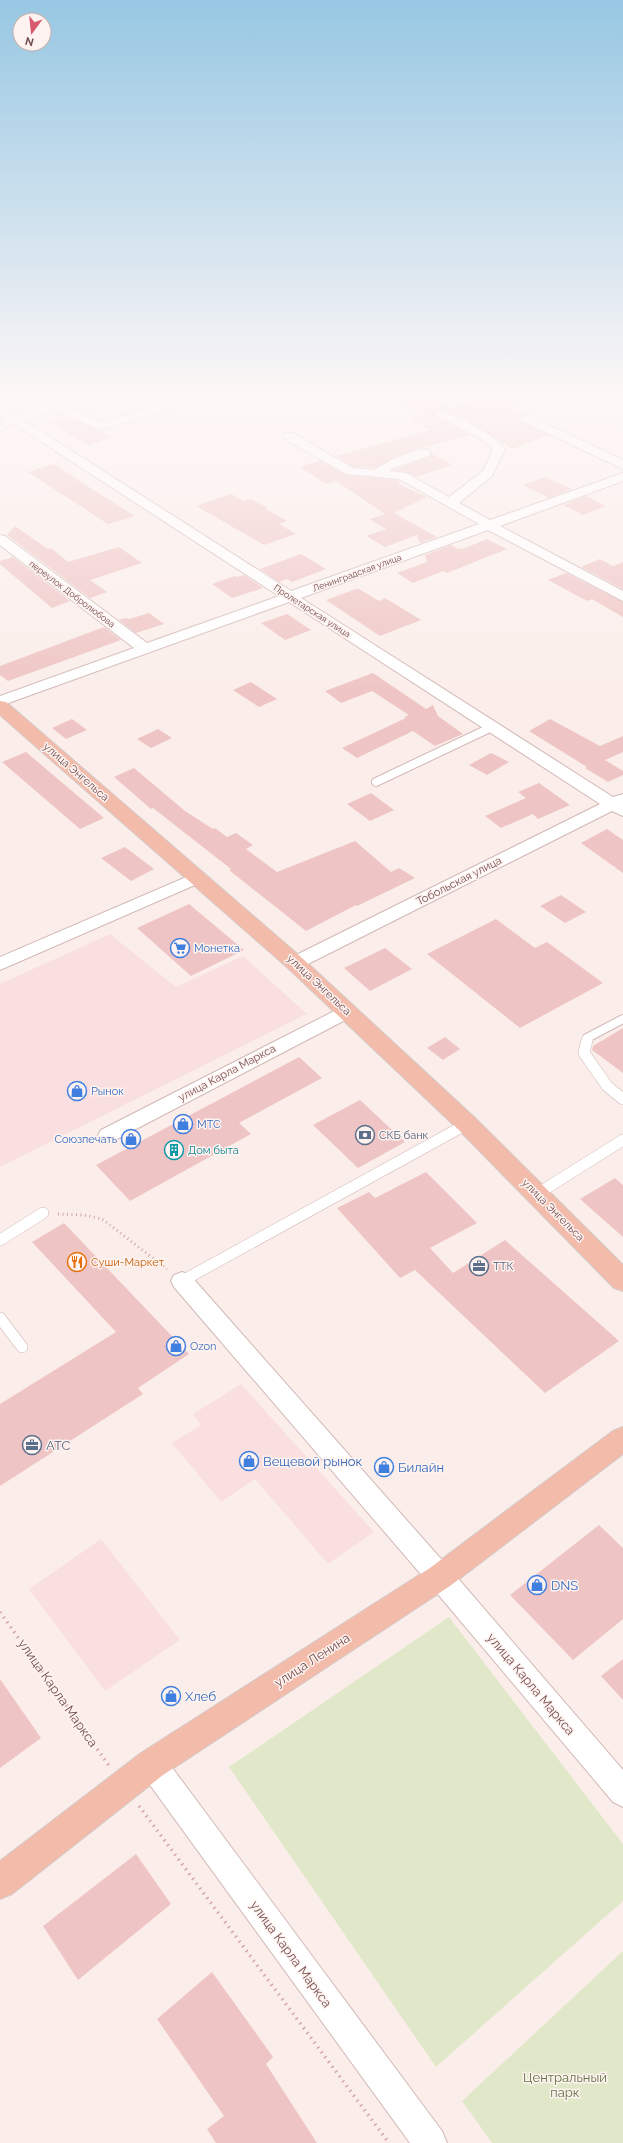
<svg xmlns="http://www.w3.org/2000/svg" width="623" height="2143" viewBox="0 0 623 2143" font-family="Raleway,sans-serif">
<style>
.commercial{fill:#fadfe1}
.green{fill:#e1e8c9}
.building{fill:#eec5c4}
.lines{fill:none;stroke-linecap:round;stroke-linejoin:round}
.service-far1-casing{stroke:#d1b8b5;stroke-width:10}
.service-casing{stroke:#d1b8b5;stroke-width:12}
.minor-casing{stroke:#d1b8b5;stroke-width:2}
.primary-casing{stroke:#d5caca;stroke-width:2}
.path-far1{stroke:#d3a7a7;stroke-width:3;stroke-dasharray:1 3.5;stroke-linecap:butt}
.path{stroke:#d3a7a7;stroke-width:3.5;stroke-dasharray:1.5 4.5;stroke-linecap:butt}
.service-far1{stroke:#fff;stroke-width:8}
.service{stroke:#fff;stroke-width:11}
.minor{fill:#fff;fill-rule:evenodd}
.primary{fill:#f3bba9;fill-rule:evenodd}
.labels{text-anchor:middle;dominant-baseline:central;stroke-width:3;stroke-linejoin:round;paint-order:stroke}
.far-street-label{font-size:9px;fill:#744f50;stroke:#fef3f0}
.street-label{font-size:11px;fill:#744f50;stroke:#fef3f0}
.shop-label{font-size:11px;fill:#366cbe;stroke:#fef3f0;text-anchor:start}
.service-label{font-size:11px;fill:#4e5e75;stroke:#fef3f0;text-anchor:start}
.culture-label{font-size:11px;fill:#0d838f;stroke:#fef3f0;text-anchor:start}
.food-label{font-size:11px;fill:#c56008;stroke:#fef3f0;text-anchor:start}
.near-service-label{font-size:13px;fill:#4e5e75;stroke:#fef3f0;text-anchor:start}
.near-shop-label{font-size:13px;fill:#366cbe;stroke:#fef3f0;text-anchor:start}
.near-street-label{font-size:13px;fill:#744f50;stroke:#fef3f0}
.near-park-label{font-size:13px;fill:#637345;stroke:#fef3f0}
</style>
<rect width="100%" height="100%" fill="#fbeeea"/>
<!-- commercial -->
<path class="commercial" d="M110 934 176 987 243 956 307 1014 0 1167V984Z
M241 1384 374 1532 328 1564 255 1479 221 1502 172 1443 201 1425 193 1414Z
M101 1539 180 1640 105 1691 29 1589Z"/>
<!-- green -->
<path class="green" d="M449 1617 623 1844V1901L436 2067 229 1767Z
M623 1951V2143H492L462 2101Z"/>
<!-- building -->
<path class="building" d="M381 394H422L451 408 490 394H539V397L508 408 524 414 518 420 548 435 513 449 463 418 444 411 437 412 434 416 471 435 409 451 375 468 353 467 336 456 431 430 409 419 423 414Z
M68 417 100 431 111 437 88 445 50 423Z
M432 454 452 465 416 477 406 472 393 470 429 457Z
M320 461 346 475 399 480 400 482 397 483 427 497 394 513 437 537 420 543 417 535 385 547 366 536 386 529 369 519 385 514 336 481 326 484 300 467Z
M54 464 95 491 135 516 108 524 28 472Z
M545 477 572 489 549 498 523 485Z
M231 494 244 501 251 499 268 508 266 509 287 521 279 524 296 534 264 545 196 506Z
M586 496 606 506 583 515 563 505Z
M15 526 48 549 51 548 68 562 119 547 142 563 90 580 107 592 90 598 7 535Z
M487 539 507 549 447 573 443 571 413 583 397 573 427 562 425 555 451 545 458 549 465 548Z
M301 554 326 569 292 582 287 579 279 582 260 569Z
M13 557 70 601 52 608 0 564V561Z
M600 559 613 566 623 562V589L581 567Z
M566 573 623 602V617L592 599 587 601 548 580Z
M244 575 263 588 232 598 212 584 235 576 237 577Z
M356 589H359L379 601 385 598 421 620 380 636 326 600Z
M149 613 164 624 136 633 119 620 126 618 129 619Z
M287 614 311 630 285 640 261 623Z
M104 627 121 640 8 681 0 675V666Z
M373 673 426 709 433 705 438 716 463 734 435 746 413 731 357 758 342 748 406 718 404 717 409 715 372 691 341 703 325 691Z
M251 682 277 699 259 707 233 690Z
M72 719 87 730 66 739 52 728Z
M550 719 600 746 623 736V752L605 760 623 771V775L608 782 585 768 587 767 529 731Z
M158 729 172 738 151 748 137 739Z
M26 752 104 818 80 829 2 762Z
M491 753 509 762 487 775 469 765Z
M134 768 185 811 213 829 215 828 227 837 236 833 253 845 246 849 277 872 355 841 391 872 399 868 415 878 357 906 356 905 306 931 229 870 231 869 153 808 151 809 114 777Z
M539 783 570 805 538 819 533 814 501 828 485 816 526 798 518 792Z
M371 793 394 810 370 821 347 804Z
M607 829 623 840V873L581 843Z
M125 847 154 869 131 881 101 858Z
M561 895 586 912 565 923 540 906Z
M189 904 244 950 191 976 137 928Z
M496 919 535 948 547 942 603 983 520 1028 427 954Z
M385 948 412 969 370 991 344 968Z
M623 1028V1073L592 1050 593 1046Z
M445 1037 460 1049 443 1060 427 1048Z
M299 1057 322 1078 239 1123 251 1134 130 1201 96 1165Z
M360 1100 405 1142 358 1168 313 1125Z
M426 1172 477 1223 430 1248 453 1273 505 1240 619 1341 545 1393 415 1270 400 1278 337 1208 369 1192 375 1198Z
M615 1178 623 1185V1237L580 1199Z
M64 1223 189 1354 138 1388 143 1394 0 1486V1404L116 1332 32 1242Z
M599 1525 623 1548V1619L573 1660 510 1595Z
M623 1659V1700L601 1676Z
M0 1679 41 1738 0 1768Z
M136 1854 171 1904 78 1980 43 1926Z
M212 1972 273 2057 266 2064 317 2143H216L207 2129 224 2116 157 2019Z"/>
<g class="lines">
<defs>
<path id="service-far1" d="M376 782 492 727
M586 1041 587 1038 623 1019"/>
<path id="service" d="M587 1040 584 1053 607 1086 623 1099
M537 1194 623 1140
M0 1240 43 1213
M182 1281 467 1124
M0 1318 22 1347"/>
<path id="minor" d="M79 394H97L66 406 101 422 157 406 151 394H163L170 408 168 410 100 430 55 410 25 421 291 591 479 524 399 479 346 474 285 439 283 436 285 433H293L353 468 375 470C385 462 417 447 429 450L431 453 429 456 393 468 389 471 406 473 449 497 483 471 493 450 480 438 435 415 437 413C451 409 497 437 505 449L492 476 459 503 490 520 623 473V481L500 526 623 591V601L488 530 301 598 613 797 623 794V816L612 811 302 967 295 969 288 967 286 963 288 959 600 804 289 602 0 706V696L134 648 0 545V535L5 536 147 643 279 596 14 424 6 427 0 423 6 419 0 415V406L17 415Z
M528 415 623 460V469L524 422 522 419 524 416Z
M198 872 204 873 207 877 204 881 0 970V957Z
M346 1005 353 1006 356 1011 353 1016 115 1140 108 1143 101 1140 98 1135 101 1130Z
M182 1272 190 1275 449 1568 623 1770V1807L613 1802 431 1586 174 1287 171 1281 174 1275Z
M152 1750 162 1754 442 2131 447 2143H410L142 1774 138 1764 142 1754Z"/>
<path id="primary" d="M0 701 6 702 302 958 475 1118 623 1265V1291L614 1288 459 1130 288 968 0 715Z
M623 1427V1454L450 1586 163 1775 12 1894 0 1899V1861L141 1753 430 1568 613 1431Z"/>
</defs>
<!-- service-far1 casing -->
<use href="#service-far1" class="service-far1-casing"/>
<!-- service casing -->
<use href="#service" class="service-casing"/>
<!-- minor casing -->
<use href="#minor" class="minor-casing"/>
<!-- primary casing -->
<use href="#primary" class="primary-casing"/>
<!-- path-far1 -->
<path class="path-far1" d="M58 1214 84 1215 102 1219 167 1269"/>
<!-- path -->
<path class="path" d="M0 1612 110 1767
M139 1806 389 2143"/>
<!-- service-far1 -->
<use href="#service-far1" class="service-far1"/>
<!-- service -->
<use href="#service" class="service"/>
<!-- minor -->
<use href="#minor" class="minor"/>
<!-- primary -->
<use href="#primary" class="primary"/>
</g>
<!-- sky -->
<linearGradient id="sky" x2="0" y2="1"><stop stop-color="#97c7e3"/><stop offset="0.57" stop-color="#fdf7f6"/><stop offset="1" stop-color="#fdf7f6" stop-opacity="0"/></linearGradient>
<rect width="623" height="694" fill="url(#sky)"/>
<!-- icons -->
<defs>
<symbol id="supermarket-ring" viewBox="-11 -11 22 22"><circle r="9.5" fill="#fef3f0" stroke="#3f7fe0" stroke-width="1.5"/><path d="M-6-5.5h2.5l.6 2H6L4.5 2H-2.5L-4.4-4H-6ZM-1.5 3.2a1.3 1.3 0 1 0 .1 0ZM3 3.2a1.3 1.3 0 1 0 .1 0Z" fill="#3f7fe0"/></symbol>
<symbol id="shop-ring" viewBox="-11 -11 22 22"><circle r="9.5" fill="#fef3f0" stroke="#3f7fe0" stroke-width="1.5"/><path d="M-5-2.5h2.3a2.7 3.5 0 0 1 5.4 0H5L5.5 6h-11ZM-1.5-2.5h3a1.5 2.3 0 0 0-3 0Z" fill="#3f7fe0"/></symbol>
<symbol id="bank-ring" viewBox="-11 -11 22 22"><circle r="9.5" fill="#fef3f0" stroke="#5c6f8a" stroke-width="1.5"/><path d="M-6-4H6V4H-6ZM0-2.3a2.3 2.3 0 1 0 0 4.6a2.3 2.3 0 1 0 0-4.6Z" fill="#5c6f8a"/></symbol>
<symbol id="building-ring" viewBox="-11 -11 22 22"><circle r="9.5" fill="#fef3f0" stroke="#0f9aa8" stroke-width="1.5"/><path d="M-4-6H4V6H1V3H-1V6H-4ZM-2.5-4.3h1.7v1.8h-1.7ZM.8-4.3h1.7v1.8H.8ZM-2.5-1h1.7V.8h-1.7ZM.8-1h1.7V.8H.8Z" fill="#0f9aa8"/></symbol>
<symbol id="restaurant-ring" viewBox="-11 -11 22 22"><circle r="9.5" fill="#fef3f0" stroke="#e8710a" stroke-width="1.5"/><path d="M-5-6h1v4h1v-4h1v4h1v-4h1v5L-1.5 .5V6h-2V.5L-5-1ZM5-6V6H3V1.5H1.5Q1.5-4 5-6Z" fill="#e8710a"/></symbol>
<symbol id="office-ring" viewBox="-11 -11 22 22"><circle r="9.5" fill="#fef3f0" stroke="#5c6f8a" stroke-width="1.5"/><path d="M-6-3h4V-5.5h4V-3h4V5H-6ZM-1-4.5V-3h2v-1.5ZM-6 0V1H6V0Z" fill="#5c6f8a"/></symbol>
</defs>
<g fill-rule="evenodd">
<use href="#supermarket-ring" x="169" y="937" width="22" height="22"/>
<use href="#shop-ring" x="66" y="1080" width="22" height="22"/>
<use href="#shop-ring" x="172" y="1113" width="22" height="22"/>
<use href="#bank-ring" x="354" y="1124" width="22" height="22"/>
<use href="#shop-ring" x="120" y="1128" width="22" height="22"/>
<use href="#building-ring" x="163" y="1139" width="22" height="22"/>
<use href="#restaurant-ring" x="66" y="1251" width="22" height="22"/>
<use href="#office-ring" x="468" y="1255" width="22" height="22"/>
<use href="#shop-ring" x="165" y="1335" width="22" height="22"/>
<use href="#office-ring" x="21" y="1434" width="22" height="22"/>
<use href="#shop-ring" x="238" y="1450" width="22" height="22"/>
<use href="#shop-ring" x="373" y="1456" width="22" height="22"/>
<use href="#shop-ring" x="526" y="1574" width="22" height="22"/>
<use href="#shop-ring" x="160" y="1685" width="22" height="22"/>
</g>
<g class="labels">
<!-- far-street labels -->
<g class="far-street-label">
<text transform="translate(357 573) rotate(-20)">Ленинградская улица</text>
<text transform="translate(72 594) rotate(37)">переулок Добролюбова</text>
<text transform="translate(312 611) rotate(33)">Пролетарская улица</text>
</g>
<!-- street labels -->
<g class="street-label">
<text transform="translate(76 772) rotate(41)">улица Энгельса</text>
<text transform="translate(459 881) rotate(-27)">Тобольская улица</text>
<text transform="translate(319 985) rotate(43)">улица Энгельса</text>
<text transform="translate(227 1073) rotate(-28)">улица Карла Маркса</text>
<text transform="translate(553 1210) rotate(45)">улица Энгельса</text>
</g>
<!-- shop labels -->
<g class="shop-label">
<text x="194" y="948">Монетка</text>
<text x="91" y="1091">Рынок</text>
<text x="197" y="1124">МТС</text>
<text x="117" y="1139" text-anchor="end">Союзпечать</text>
<text x="190" y="1346">Ozon</text>
</g>
<!-- service labels -->
<g class="service-label">
<text x="379" y="1135">СКБ банк</text>
<text x="493" y="1266">ТТК</text>
</g>
<!-- culture labels -->
<g class="culture-label">
<text x="188" y="1150">Дом быта</text>
</g>
<!-- food labels -->
<g class="food-label">
<text x="91" y="1262">Суши-Маркет</text>
</g>
<!-- near-service labels -->
<g class="near-service-label">
<text x="46" y="1445">АТС</text>
</g>
<!-- near-shop labels -->
<g class="near-shop-label">
<text x="263" y="1461">Вещевой рынок</text>
<text x="398" y="1467">Билайн</text>
<text x="551" y="1585">DNS</text>
<text x="185" y="1696">Хлеб</text>
</g>
<!-- near-street labels -->
<g class="near-street-label">
<text transform="translate(312 1660) rotate(-33)">улица Ленина</text>
<text transform="translate(531 1684) rotate(50)">улица Карла Маркса</text>
<text transform="translate(58 1693) rotate(55)">улица Карла Маркса</text>
<text transform="translate(291 1954) rotate(54)">улица Карла Маркса</text>
</g>
<!-- near-park labels -->
<g class="near-park-label">
<text x="565" y="2077">Центральный<tspan x="565" dy="15">парк</tspan></text>
</g>
</g>
<!-- north arrow -->
<g transform="translate(32 32) rotate(195)"><circle r="19" fill="#fef3f0" stroke="#c7b1b0"/>
<path d="M0-3L7 15L0 10L-7 15Z" fill="#d95a6e"/>
<text y="-6" font-size="11" font-weight="bold" text-anchor="middle" fill="#744f50">N</text>
</g>
</svg>
